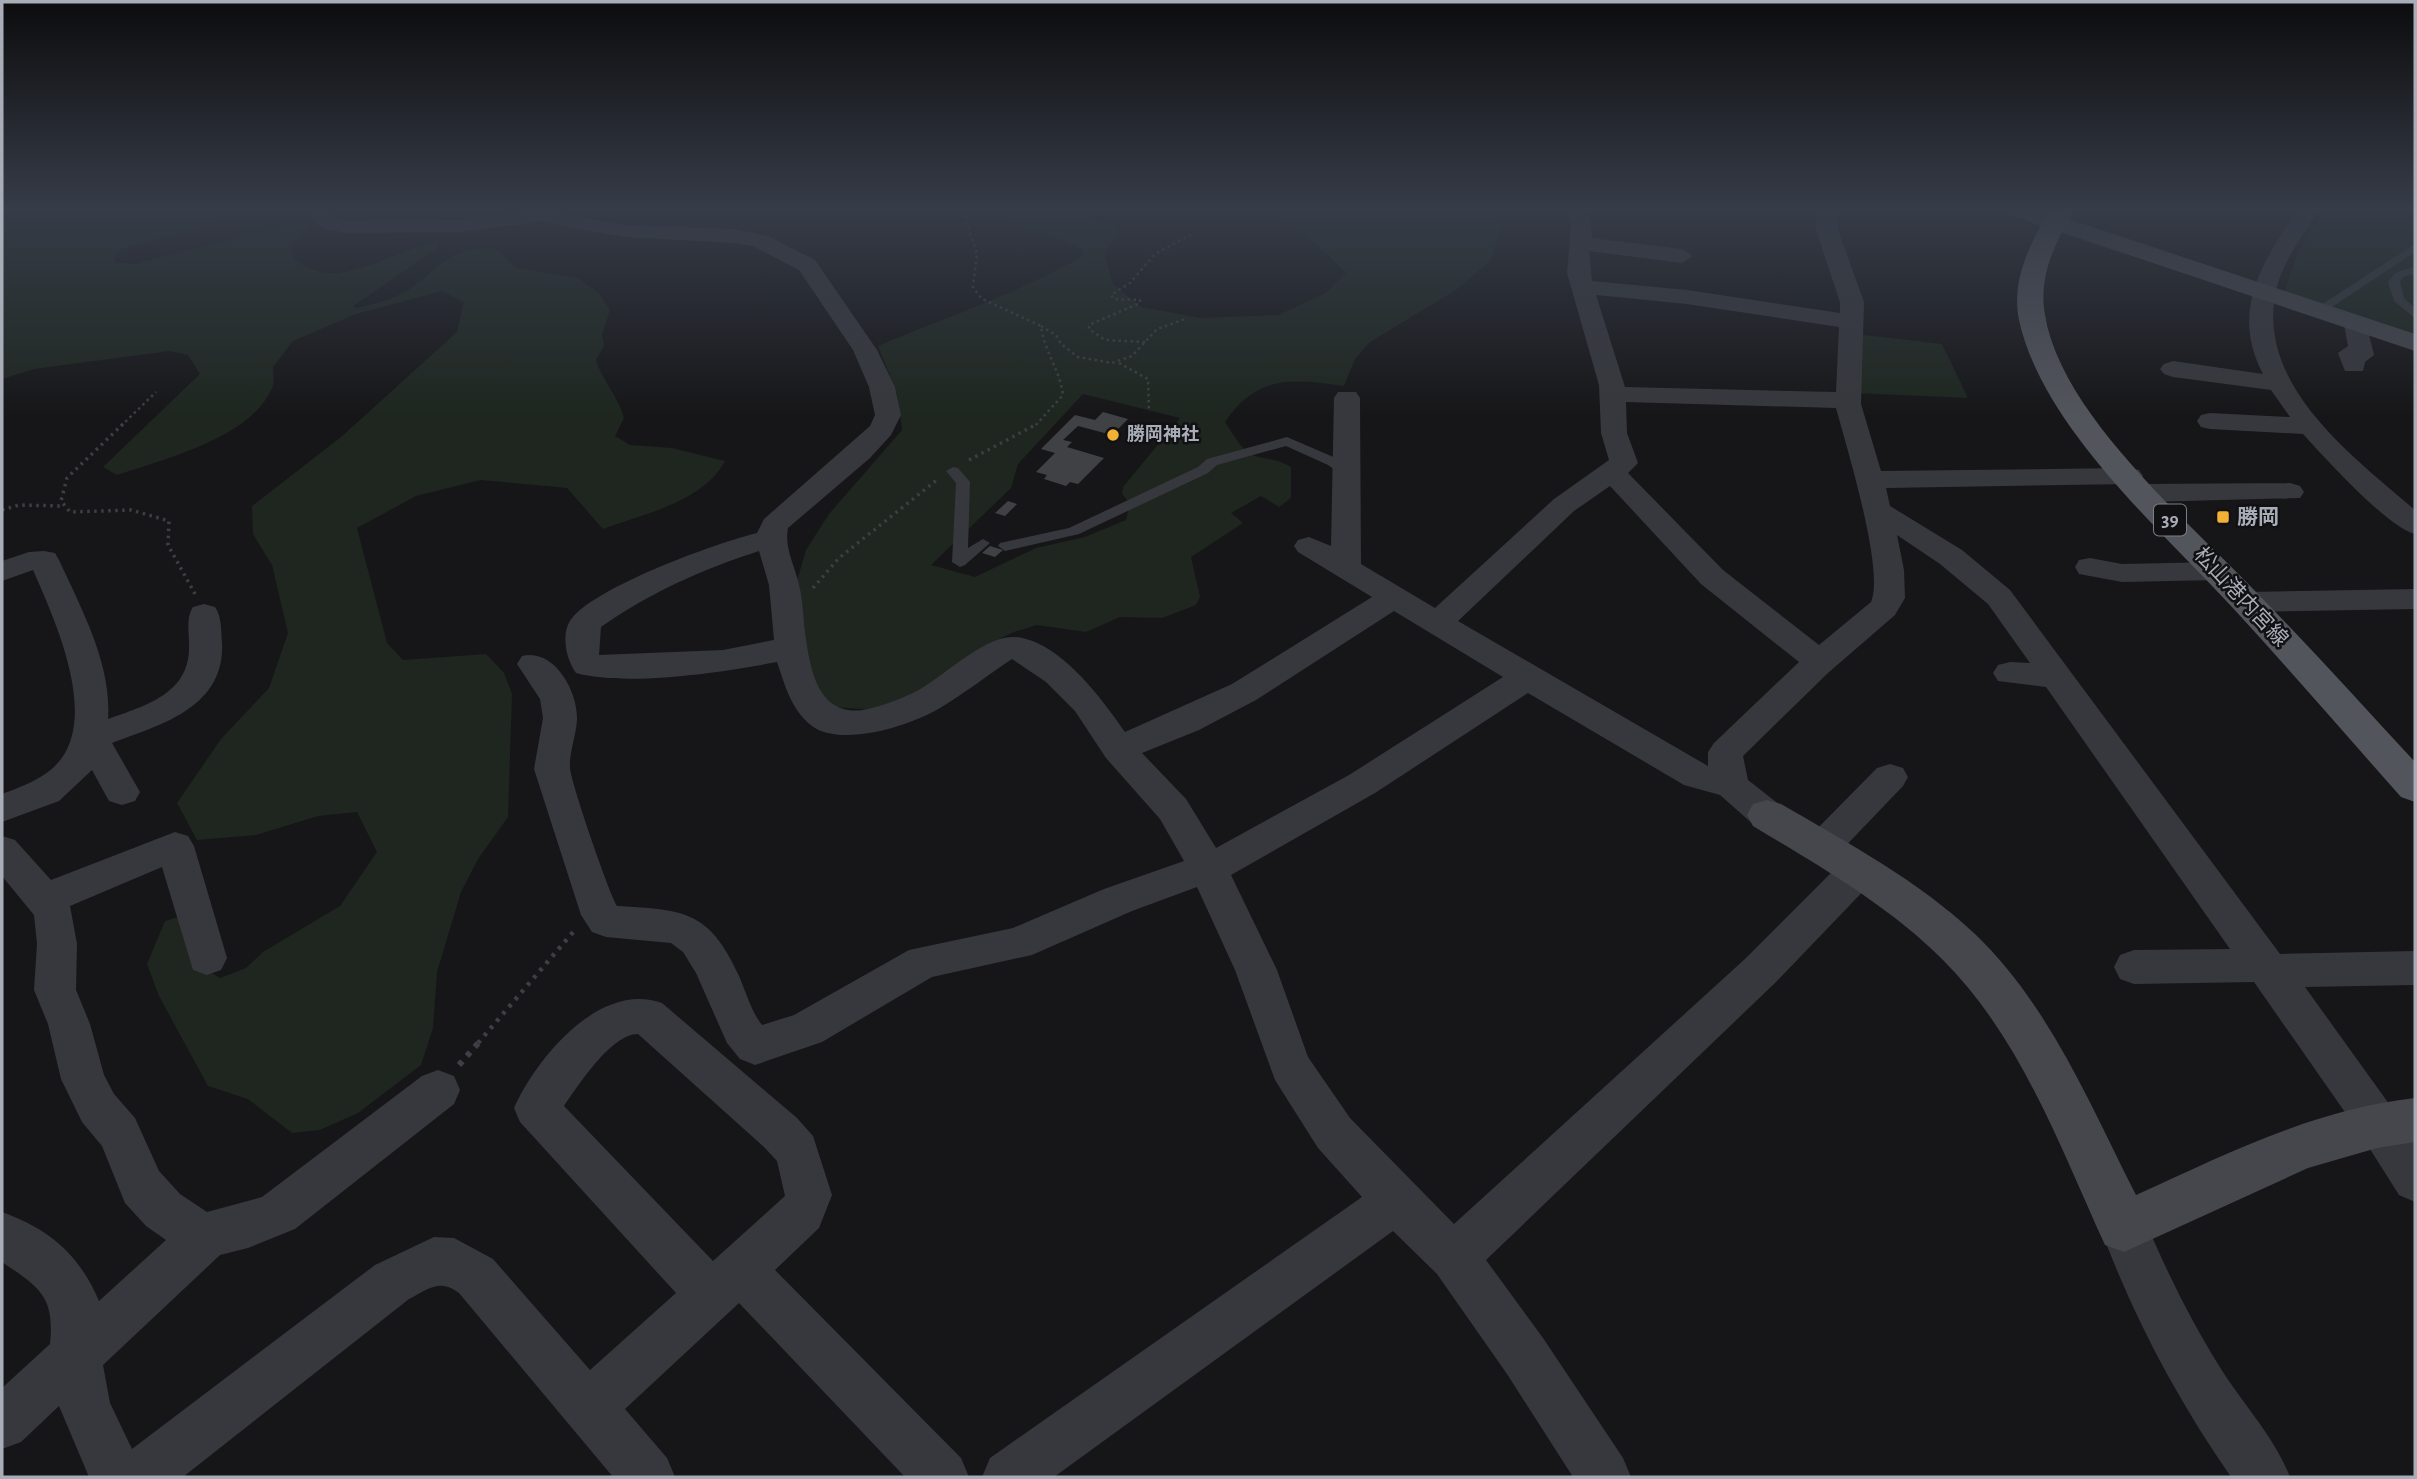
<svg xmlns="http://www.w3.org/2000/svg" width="2417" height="1479" viewBox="0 0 2417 1479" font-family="'Alegreya Sans','Noto Sans JP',sans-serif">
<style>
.green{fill:#1e261f;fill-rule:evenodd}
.building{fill:#404145}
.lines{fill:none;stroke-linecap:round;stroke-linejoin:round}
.path-far3{stroke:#3d3f44;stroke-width:2.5;stroke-dasharray:2.5 3.5;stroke-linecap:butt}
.path-far2{stroke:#3d3f44;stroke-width:3.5;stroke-dasharray:2.5 4.5;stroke-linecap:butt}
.path-far1{stroke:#3d3f44;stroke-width:4.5;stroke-dasharray:3.5 6;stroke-linecap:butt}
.path{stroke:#3d3f44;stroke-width:6;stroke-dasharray:5 7;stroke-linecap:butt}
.lane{fill:#37383d;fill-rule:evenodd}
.street{fill:#37383d;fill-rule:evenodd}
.secondary{fill:#45474d;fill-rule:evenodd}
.primary{fill:#53555c;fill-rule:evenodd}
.poi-dot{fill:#f2b134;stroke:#111113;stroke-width:2.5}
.labels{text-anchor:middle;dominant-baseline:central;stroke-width:5;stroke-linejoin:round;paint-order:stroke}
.far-poi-label{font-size:18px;font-weight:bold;fill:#a8adb8;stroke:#111113;text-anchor:start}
.shield{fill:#111113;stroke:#7b7e86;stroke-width:2}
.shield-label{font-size:19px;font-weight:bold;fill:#a8adb8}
.poi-label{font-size:21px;font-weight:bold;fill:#a8adb8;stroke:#111113;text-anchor:start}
.street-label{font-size:21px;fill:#a8adb8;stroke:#111113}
</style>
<rect width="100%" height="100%" fill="#161618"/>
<!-- green -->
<path class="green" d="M2 210H262L123 249 114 255 115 262 134 264 303 222 311 224 290 247 294 260C303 264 315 272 325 273 360 276 403 248 438 242L439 247 353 306 356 308C374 304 392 300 408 290 446 264 442 251 494 247L516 268 577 278 599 293 610 310 602 334 604 346 596 360C603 382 618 396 624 418L615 436 630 445 672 448 725 461C703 502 644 514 603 529L567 488 481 480 416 496 357 528 387 643 403 660 486 654 504 673 512 694 508 817 478 859 461 892 437 972 433 1028 421 1065 358 1113 320 1130 292 1133 248 1099 208 1086 159 996 147 964 165 921 179 917 202 967 220 978 246 968 263 952 340 906 377 852 357 812 318 816 256 835 197 840 177 803 221 739 269 688 288 633 272 565 253 534 252 506 341 437 457 332 464 302 442 291 356 314 293 341 273 367C273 373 275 383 272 388 251 438 164 459 117 475L103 467 200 374 188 355 169 351 34 369 2 379Z
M356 210H508C488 228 392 222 362 222L353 214Z
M986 210H1069L1116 226 1117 235 1104 252 1113 284 1141 307 1201 318 1278 315 1326 293 1346 273C1328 255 1305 230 1280 222 1258 215 1235 219 1214 210H1500L1501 229 1490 261 1456 290 1370 342 1355 359 1344 386C1293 379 1257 374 1225 422 1233 434 1243 454 1259 457 1272 460 1279 460 1291 467V498L1279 507 1261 496 1231 513 1243 523 1191 557 1200 597 1196 605 1162 618 1120 617 1086 632 1037 625 1014 632 982 647 942 683 875 710 835 707 825 699 806 670 796 584 806 550 829 514 902 430 897 393 878 346C946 317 1017 294 1081 257L1083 250C1053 232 1014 231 986 210ZM1083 394 1180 418 1123 487 1122 494 1130 503 1126 520 1085 537 1036 548 975 577 931 565 1011 488 1018 464Z
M2325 210H2415V337L2283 295 2298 252Z
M1856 334 1942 344 1968 398 1855 393Z"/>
<!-- building -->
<path class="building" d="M1103 412 1128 419 1112 435 1078 426 1063 440 1072 442 1067 447 1104 458 1078 484 1070 482 1066 486 1044 479 1047 475 1036 472 1055 453 1041 449 1075 415 1095 420Z
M1008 501 1017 504 1005 516 995 513Z
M990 546 1003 550 995 557 982 553Z"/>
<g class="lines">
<!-- path-far3 -->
<path class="path-far3" d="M966 210 965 220 977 253 973 287 982 299 1041 326C1044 351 1060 370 1063 395L1035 426
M1041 326 1056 335 1061 344 1078 357 1112 363 1132 356 1157 329 1185 319
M1145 342 1105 340 1089 329V325L1140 303V300L1114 299 1111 295 1130 283 1155 254 1192 234
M1119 363 1148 379 1149 412
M121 426 156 392"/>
<!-- path-far2 -->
<path class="path-far2" d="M123 424 67 478 61 501 70 512 131 510 169 521 168 545 195 594
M969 460 1037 424
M2 510 19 505 62 506
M813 588 839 558 938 479"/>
<!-- path-far1 -->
<path class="path-far1" d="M478 1043 574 931"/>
<!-- path -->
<path class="path" d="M459 1065 480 1041"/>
<!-- lane -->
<path class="lane" d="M2415 244V252L2320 315 2310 312Z
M2415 266V273L2403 277 2400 282 2404 298 2415 308V318L2394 301 2388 282 2395 273Z
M1287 437 1338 459 1353 474 1346 478 1328 465 1286 446 1217 465 1208 473 1079 534 1005 551 998 546 1000 543 1069 528 1198 467 1207 459Z
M953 467 958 468 970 482 968 548 983 539 990 543 965 565 960 567 952 562 956 483 946 471Z"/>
<!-- street -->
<path class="street" d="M306 210H329L337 218 347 221 457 220 545 210 624 225 735 229 768 236 815 260 877 350 895 387 901 415 891 435 870 458 788 528C784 548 795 566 799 585 803 600 803 617 805 632 810 668 817 716 863 710 879 707 898 700 913 693 942 679 983 635 1015 637 1060 641 1102 699 1125 732L1232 684 1372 597 1298 552 1294 546 1298 540 1309 537 1331 546 1334 398 1338 392H1356L1360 398 1361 564 1435 608 1554 499 1609 460 1601 433 1599 385 1567 273 1571 228 1567 210H1589L1592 238 1682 249 1693 256 1682 263 1589 251 1592 281 1687 290 1840 313V302L1816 230V210H1838V230L1864 302 1861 404 1881 471 2129 468 2139 470 2143 476 2139 482 2129 484 1886 488 1890 506 1962 550 2010 590 2280 954 2415 951V985L2305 987 2415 1140V1202L2399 1195 2363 1138 2254 982 2134 984 2120 979 2114 967 2120 955 2134 950 2230 949 2046 687 1998 681 1993 673 1998 665 2010 662 2030 663 1988 604 1940 564 1897 535 1904 570 1905 598 1895 615 1828 673 1743 756 1748 780 1780 805 1785 815 1780 825 1767 829 1754 825 1720 795 1684 785 1528 693 1375 793 1231 875 1277 970 1308 1057 1350 1118 1454 1224 1746 958 1844 860 1858 856 1872 860 1877 871 1872 882 1776 982 1486 1260 1543 1338 1623 1458 1631 1477H1573L1507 1374 1437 1274 1393 1231 1054 1477H982L990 1458 1362 1197 1318 1148 1275 1080 1235 970 1197 887 1132 911 1032 955 932 977 822 1042 755 1065 740 1059 727 1043 696 973 683 952 671 943 606 937 592 932 581 915 534 769 543 718 540 699 517 664 522 656C554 648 578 691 577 720 576 736 569 753 570 768 571 783 609 893 617 906 684 910 709 910 739 976 746 992 751 1011 762 1025L794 1015 909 950 1013 928 1104 889 1184 861 1160 819 1106 758 1075 711 1046 682 1012 659C988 675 965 693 940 708 912 725 842 748 812 726 791 710 785 685 777 662 725 672 627 687 576 673 566 659 560 633 572 618 598 586 716 543 757 533L764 519 870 426 875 415 869 387 853 350 799 270 753 246 735 243 624 237 543 222 457 232 347 233 322 228ZM1596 295 1687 304 1839 327 1836 392 1625 387ZM1626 402 1836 408C1846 445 1885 571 1871 602L1819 645 1723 570 1628 473 1638 463 1627 433ZM1610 486 1701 584 1799 662 1714 743 1708 752V766L1458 621 1574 511ZM759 551 769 585 774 640 723 650 599 655 601 627C649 593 703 569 759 551ZM1394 611 1503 677 1349 775 1216 848 1186 799 1142 753 1199 730 1256 700Z
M2297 210H2319C2302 236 2280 265 2275 296 2259 388 2354 457 2415 510V534C2387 527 2324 457 2303 434L2210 429 2201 427 2197 421 2201 415 2210 413 2290 417 2271 390 2173 377 2164 374 2160 369 2164 364 2173 361 2263 374C2230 311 2262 263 2297 210Z
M2356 317 2365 319 2374 355 2365 362 2363 371H2345L2338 353 2348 346 2344 324 2347 319Z
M2290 483 2300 486 2304 492 2300 498 2145 502 2135 499 2131 493 2135 487 2145 484Z
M44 551 55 553 59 560C81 608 112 664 108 719 147 705 191 693 189 644 189 631 186 618 193 607L204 604 215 607C222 617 221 631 222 643 225 708 160 725 112 743L140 792 135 801 122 805 109 801 92 770 59 801 2 822V794C23 786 47 778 61 759 97 711 54 618 33 570L2 581V561L29 552Z
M2090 558 2122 564 2218 562 2229 564 2233 571 2229 578 2218 580 2122 582 2079 574 2075 567 2079 560Z
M2415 589V609L2246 612 2235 609 2230 602 2235 595 2246 592Z
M1890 764 1903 768 1908 777 1903 786 1834 858 1821 862 1808 858 1802 848 1808 838 1877 768Z
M175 832 188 836 194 846 227 958 221 970 207 975 193 970 162 867 70 906 77 944 76 990 90 1024 104 1075 114 1094 135 1118 159 1171 180 1194 207 1212 262 1197 422 1076 438 1070 454 1076 460 1090 454 1104 295 1229 248 1248 220 1255 103 1365 110 1403 132 1449 375 1265 434 1237 454 1238 493 1259 590 1370 676 1293 520 1122 514 1108C537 1057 600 981 662 1003L797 1118 813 1136 832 1195 819 1228 775 1270 961 1458 969 1477H905L739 1303 625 1409 667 1458 675 1477H613L459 1293C440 1278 428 1289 409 1299L183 1477H89L59 1406 21 1442 2 1449V1388L50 1344C55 1296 39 1287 2 1262V1212C49 1229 79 1254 99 1301L166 1240 146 1226 125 1203 102 1146 82 1122 61 1079 48 1024 34 990 37 944 34 915 2 876V836L15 840 51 880ZM638 1034 765 1148 777 1161 785 1196 713 1261 564 1106C578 1086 611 1034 638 1034Z
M2124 1204 2141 1211C2164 1266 2189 1318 2221 1369 2243 1404 2275 1438 2290 1477H2231C2177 1399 2133 1317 2100 1227L2107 1211Z"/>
<!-- secondary -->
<path class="secondary" d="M2006 210H2041L2415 334V351L2010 215Z
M1767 800 1781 804C1848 843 1919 881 1975 934 2050 1006 2090 1105 2136 1195 2226 1154 2315 1109 2415 1098V1142L2377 1148 2308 1168 2124 1252 2105 1245C2060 1147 2021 1038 1943 960 1888 905 1819 866 1753 826L1747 815 1753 804Z"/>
<!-- primary -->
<path class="primary" d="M2050 210H2074C2055 242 2038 277 2045 315 2061 414 2188 521 2255 591 2310 647 2362 705 2415 762V802L2401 797C2345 734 2289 669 2232 607 2160 529 2042 426 2019 320 2011 280 2030 243 2050 210Z"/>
</g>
<!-- sky -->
<linearGradient id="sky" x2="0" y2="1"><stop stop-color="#0c0c0d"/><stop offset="0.5" stop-color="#363c48"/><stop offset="1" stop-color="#363c48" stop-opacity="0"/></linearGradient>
<rect width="2417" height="417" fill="url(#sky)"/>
<!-- markers -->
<g class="poi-dot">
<circle cx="1113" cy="435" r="7"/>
<rect x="2216" y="510" width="14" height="14" rx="3.5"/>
</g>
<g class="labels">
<!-- far-poi labels -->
<g class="far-poi-label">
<text x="1127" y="435">勝岡神社</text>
</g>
<!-- shield labels -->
<rect class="shield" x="2154" y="504.5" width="32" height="31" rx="5"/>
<g class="shield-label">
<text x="2170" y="520">39</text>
</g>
<!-- poi labels -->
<g class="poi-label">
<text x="2237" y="517">勝岡</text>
</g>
<!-- street labels -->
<g class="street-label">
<text transform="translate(2241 597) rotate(47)">松山港内宮線</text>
</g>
</g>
<!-- border -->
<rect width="2417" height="1479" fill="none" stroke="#a8adb8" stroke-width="7"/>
</svg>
